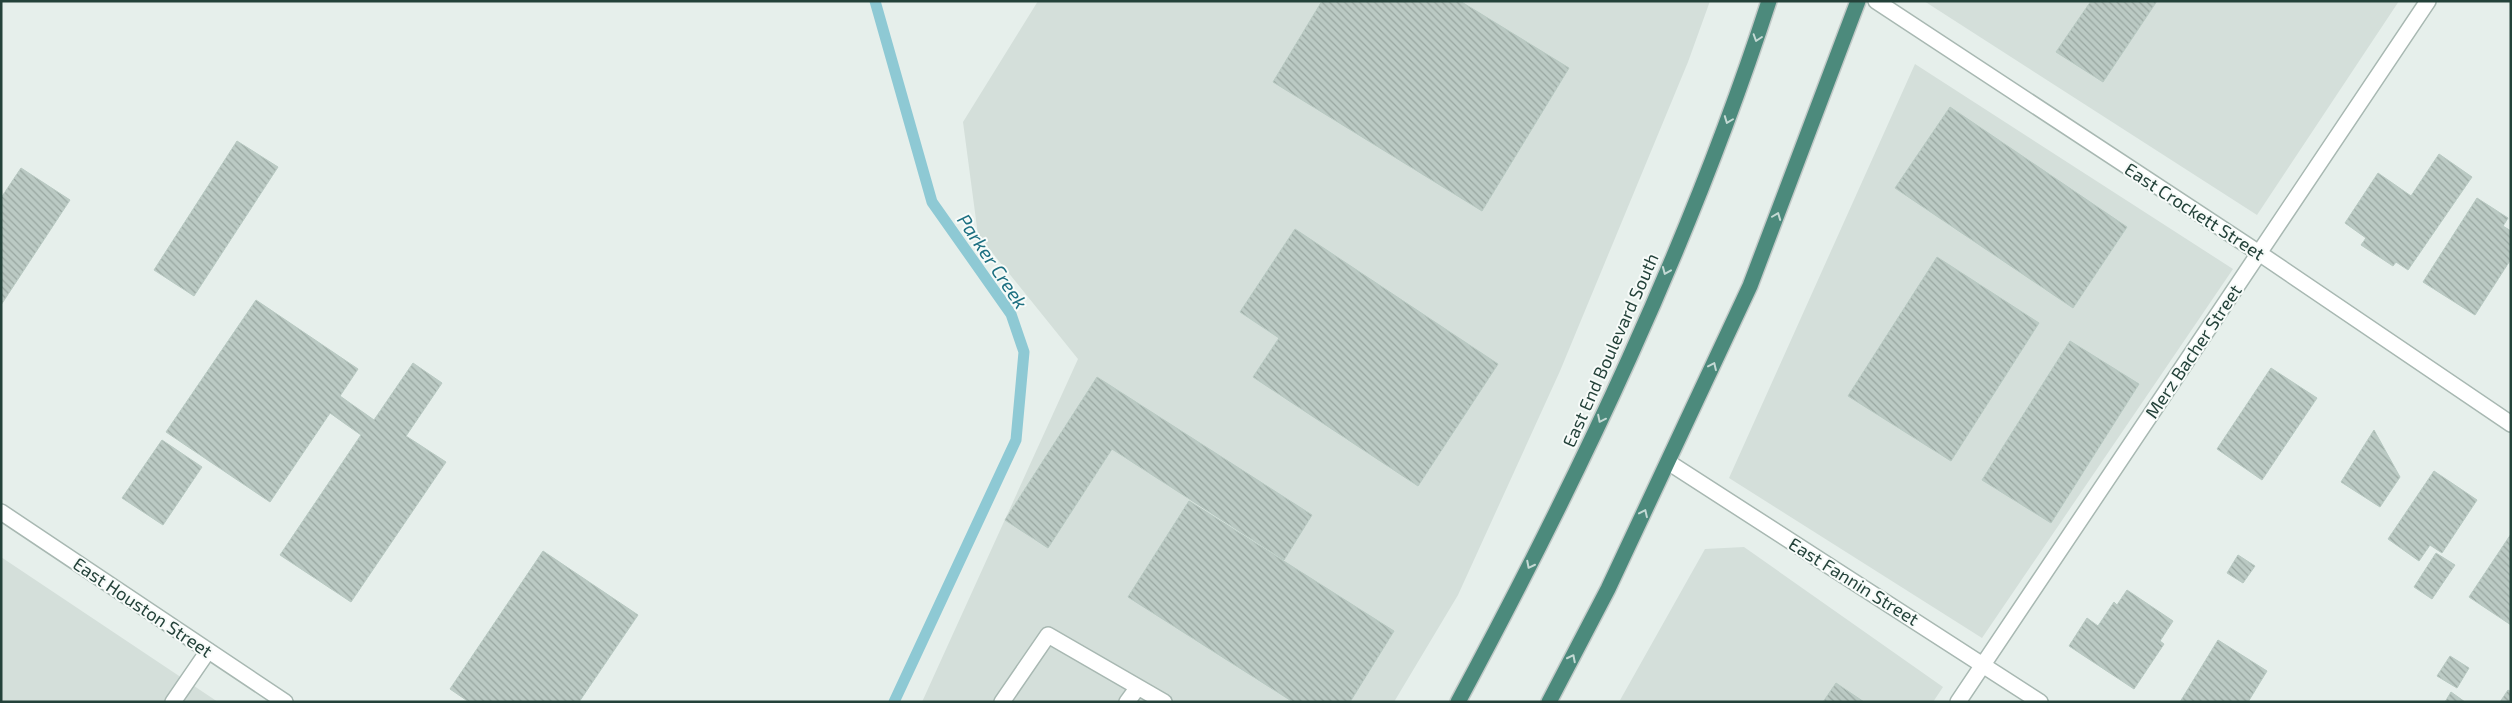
<svg xmlns="http://www.w3.org/2000/svg" width="2512" height="703" viewBox="0 0 2512 703" font-family="'Exo 2',sans-serif">
<style>
.built{fill:#d4dfda}
.lines{fill:none;stroke-linecap:round;stroke-linejoin:round}
.stream{stroke:#8ec9d4;stroke-width:11}
.building{fill:url(#building-back-hatch);stroke:#b8c9c2}
.service-casing{stroke:#a8b8b2;stroke-width:18}
.minor-casing{stroke:#a8b8b2;stroke-width:18}
.tertiary-casing{stroke:#a8b8b2;stroke-width:18}
.trunk-casing{stroke:#c2cac8;stroke-width:18}
.service{stroke:#fff;stroke-width:15}
.minor{stroke:#fff;stroke-width:15}
.tertiary{stroke:#fff;stroke-width:15}
.trunk{stroke:#4c8a7c;stroke-width:15}
.oneway{stroke:#c4d9d4}
.labels{text-anchor:middle;dominant-baseline:central;stroke-width:4;stroke-linejoin:round;paint-order:stroke}
.street-label{font-size:18px;fill:#24423a;stroke:#f7fbf9}
.water-label{font-size:19px;font-style:italic;fill:#1c6f80;stroke:#f7fbf9}
</style>
<defs>
<pattern id="building-back-hatch" width="6" height="6" patternUnits="userSpaceOnUse" patternTransform="scale(1.25)"><rect width="6" height="6" fill="#bbcac4"/><path d="M-1 5l2 2M0 0l6 6M5-1l2 2" fill="none" stroke="#98a6a0"/></pattern>
</defs>
<rect width="100%" height="100%" fill="#e6efeb"/>
<!-- built -->
<path class="built" d="M1038 1H1710L1688 62 1560 371 1458 595 1394 702H922L1078 359 978 235 963 122Z
M1924 1H2399L2257 215Z
M1915 64 2233 269 1982 638 1729 478Z
M1744 547 1943 687 1933 702H1619L1705 549Z
M1 557 218 702H1Z"/>
<g class="lines">
<!-- stream -->
<path class="stream" d="M875 1 932 202 1011 314 1024 352 1016 440 894 702"/>
</g>
<!-- building -->
<path class="building" d="M1322 1H1460L1569 68 1482 211 1273 82Z
M2091 1H2157L2103 82 2056 52Z
M1950 107 2127 227 2073 308 1895 188Z
M237 141 278 167 194 296 154 270Z
M2439 154 2472 177 2408 270 2396 262 2393 266 2361 245 2366 238 2345 223 2378 173 2411 196Z
M21 168 70 200 1 305V198Z
M2477 198 2508 218 2503 226 2511 231V259L2475 315 2423 282Z
M1295 229 1498 364 1418 486 1253 377 1279 338 1240 312Z
M1937 257 2039 323 1951 461 1848 396Z
M256 300 358 369 340 396 374 420 413 363 442 383 406 436 446 462 351 602 280 555 361 435 330 413 270 502 166 432Z
M2070 341 2139 384 2051 523 1982 480Z
M2271 368 2317 398 2262 480 2217 449Z
M1097 377 1312 515 1284 560 1112 449 1048 548 1005 520Z
M2374 430 2400 477 2380 507 2341 482Z
M162 440 202 467 163 525 122 498Z
M2434 471 2477 500 2442 553 2430 545 2419 561 2388 539Z
M1189 501 1394 631 1350 702H1293L1128 597Z
M2511 534V625L2469 597Z
M543 551 638 615 579 702H469L450 689Z
M2436 553 2455 565 2432 599 2414 587Z
M2238 555 2255 566 2243 583 2227 573Z
M2127 590 2173 621 2160 641 2164 644 2134 689 2069 646 2087 618 2098 626 2114 602 2117 605Z
M2218 640 2267 671 2248 702H2180Z
M2450 656 2469 668 2457 688 2437 676Z
M1836 683 1864 702H1823Z
M2508 690 2511 692V702H2500Z
M2451 692 2465 702H2445Z"/>
<g class="lines">
<defs>
<path id="service" d="M1002 702 1048 635 1164 702
M1127 702 1138 687"/>
<path id="minor" d="M1876 1 2259 253 2511 424
M1668 462 2040 702
M173 702 208 651
M1958 702 2428 1"/>
<path id="tertiary" d="M1 512 285 702"/>
<path id="trunk" d="M1458 702C1579 477 1690 244 1769 1
M1549 702 1608 589 1750 286 1858 1"/>
</defs>
<!-- service casing -->
<use href="#service" class="service-casing"/>
<!-- minor casing -->
<use href="#minor" class="minor-casing"/>
<!-- tertiary casing -->
<use href="#tertiary" class="tertiary-casing"/>
<!-- trunk casing -->
<use href="#trunk" class="trunk-casing"/>
<!-- service -->
<use href="#service" class="service"/>
<!-- minor -->
<use href="#minor" class="minor"/>
<!-- tertiary -->
<use href="#tertiary" class="tertiary"/>
<!-- trunk -->
<use href="#trunk" class="trunk"/>
</g>
<!-- one-way arrows -->
<defs><path id="oneway-chevron" d="M-2-3.5L2.5 0L-2 3.5" fill="none" stroke-width="1.6" stroke-linecap="round" stroke-linejoin="round" transform="scale(1.25)"/></defs>
<g class="oneway">
<use href="#oneway-chevron" transform="translate(1757 38) rotate(108)"/>
<use href="#oneway-chevron" transform="translate(1728 120) rotate(111)"/>
<use href="#oneway-chevron" transform="translate(1777 216) rotate(-69)"/>
<use href="#oneway-chevron" transform="translate(1666 271) rotate(113)"/>
<use href="#oneway-chevron" transform="translate(1713 366) rotate(-65)"/>
<use href="#oneway-chevron" transform="translate(1601 419) rotate(116)"/>
<use href="#oneway-chevron" transform="translate(1644 513) rotate(-65)"/>
<use href="#oneway-chevron" transform="translate(1530 565) rotate(117)"/>
<use href="#oneway-chevron" transform="translate(1572 658) rotate(-63)"/>
</g>
<g class="labels">
<!-- street labels -->
<g class="street-label">
<text transform="translate(2195 211) rotate(33)">East Crockett Street</text>
<text transform="translate(1610 350) rotate(-66)">East End Boulevard South</text>
<text transform="translate(2193 351) rotate(-56)">Merz Bacher Street</text>
<text transform="translate(1854 581) rotate(32)">East Fannin Street</text>
<text transform="translate(143 607) rotate(34)">East Houston Street</text>
</g>
<!-- water labels -->
<g class="water-label">
<text transform="translate(993 261) rotate(56)">Parker Creek</text>
</g>
</g>
<!-- border -->
<rect width="2512" height="703" fill="none" stroke="#24423a" stroke-width="5"/>
</svg>
